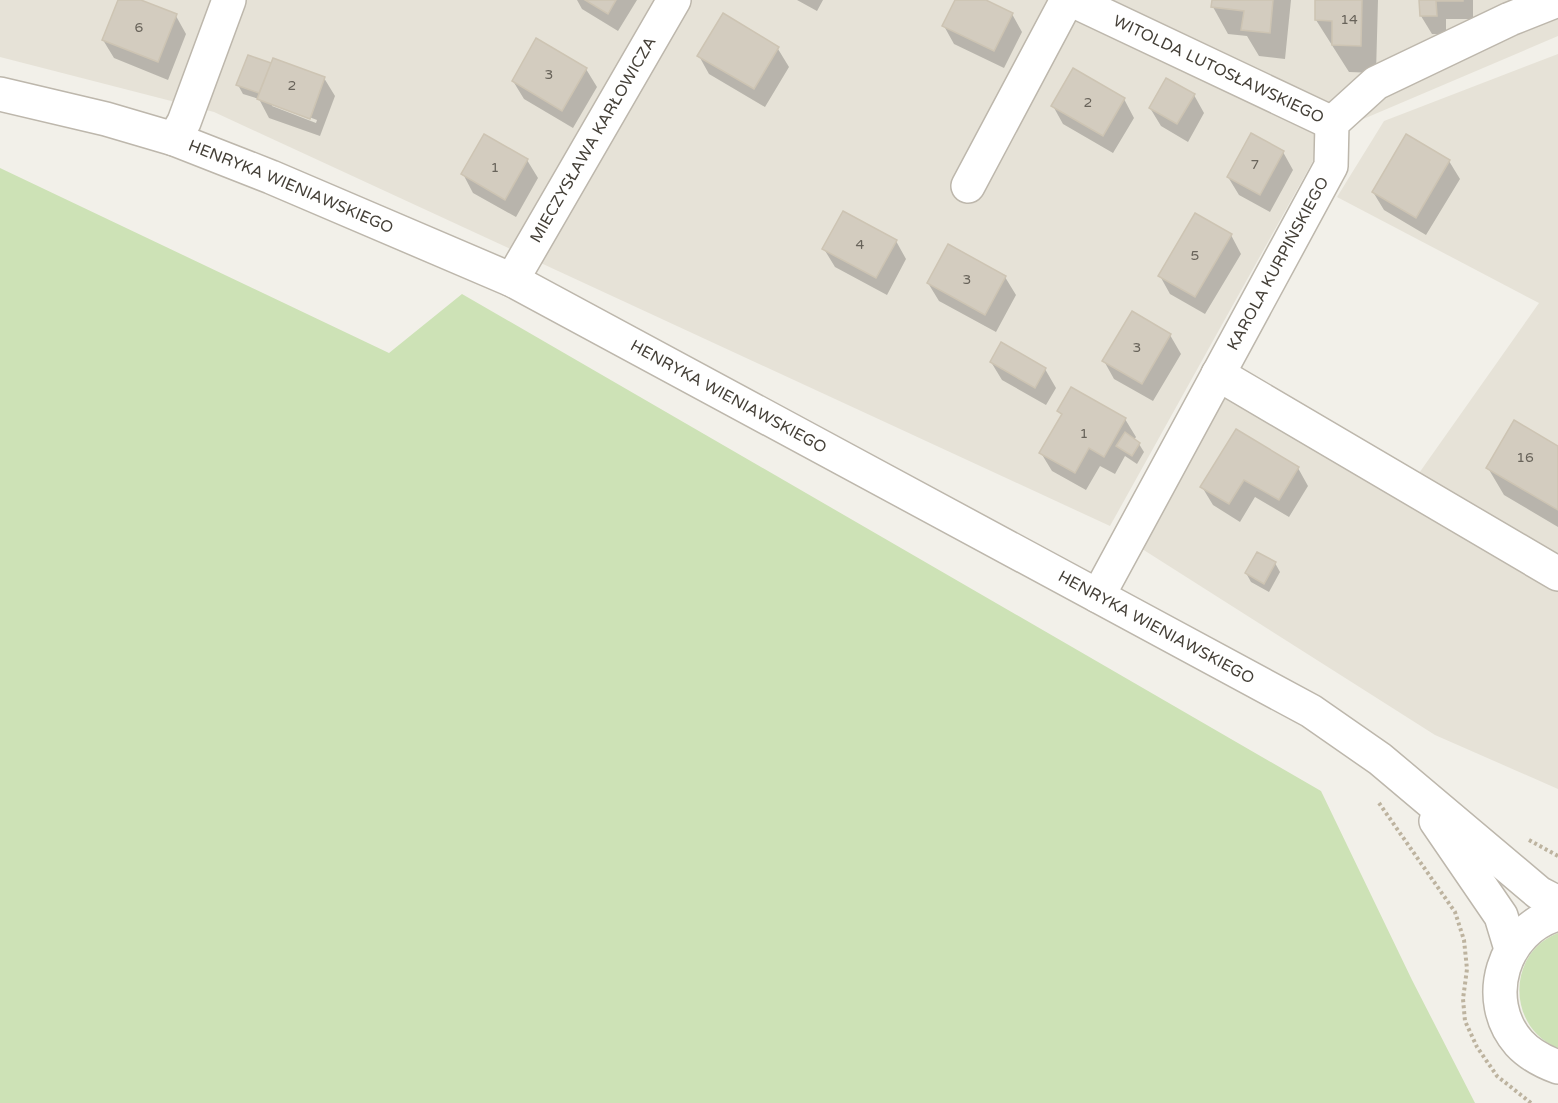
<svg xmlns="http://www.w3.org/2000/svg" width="1558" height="1103" viewBox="0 0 1558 1103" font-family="'Varela Round',sans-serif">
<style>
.residential{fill:#e6e2d7}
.green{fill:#cde2b6}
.shadow{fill:#0003;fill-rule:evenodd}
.building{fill:#d3ccbf;stroke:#cdc4b3;stroke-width:1.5}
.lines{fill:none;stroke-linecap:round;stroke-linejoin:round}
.minor-casing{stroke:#bdb7ac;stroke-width:36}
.path{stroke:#bdb39f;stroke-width:4;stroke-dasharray:3 3;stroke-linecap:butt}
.minor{stroke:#fff;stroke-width:33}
.labels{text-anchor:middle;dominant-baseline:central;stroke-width:5;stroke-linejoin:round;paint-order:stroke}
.number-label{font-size:14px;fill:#68635a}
.street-label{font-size:16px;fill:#454038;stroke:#fff}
</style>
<rect width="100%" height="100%" fill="#f2f0e9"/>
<!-- residential -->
<path class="residential" d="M0 0H1558V36L1328 134 1110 526 214 112 0 57Z
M1558 54V789L1435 735 1139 547 1242 370 1417 476 1539 303 1337 197 1384 121Z"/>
<!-- green -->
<path class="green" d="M0 168 389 353 462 294 1321 791 1412 980 1475 1103H0Z
M1558 933V1048C1507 1028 1506 953 1558 933Z"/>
<!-- shadow -->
<path class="shadow" d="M119 0H137L176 16 186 34 168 80 114 58 103 40Z
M577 0H637L618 31 582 9Z
M797 0H823L817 11Z
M957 0H983L1012 14 1022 32 1004 68 954 44 944 26Z
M1213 0H1291L1285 59 1259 56 1247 36 1228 34 1213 7Z
M1317 0H1378L1376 73 1349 72 1316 20Z
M1421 0H1473V19H1446V34H1432L1421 16Z
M778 49 789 67 765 107 709 74 699 56Z
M270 64 324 78 335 96 320 136 269 118 259 99 243 94 238 85ZM272 103 317 120 316 123 272 106Z
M586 69 597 87 573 128 524 99 513 81Z
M1194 95 1204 113 1188 142 1161 126 1150 108Z
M1124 99 1134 118 1113 153 1063 124 1053 106Z
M1283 152 1293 170 1270 212 1239 195 1228 177Z
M527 160 538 178 516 217 473 193 463 174Z
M1449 161 1460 179 1426 235 1384 210 1373 192Z
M1231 235 1241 254 1205 314 1170 294 1160 276Z
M896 241 906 259 887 295 835 267 824 249Z
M949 246 1005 277 1016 295 996 332 939 301 928 283Z
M1170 335 1181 354 1153 401 1114 379 1104 361Z
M991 362 1045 369 1056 388 1046 405 1002 380Z
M1059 411 1125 419 1136 437 1134 440 1139 444 1144 452 1137 464 1125 456 1115 474 1100 466 1086 490 1052 471 1041 453 1062 416Z
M1558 447V527L1504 495 1488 468Z
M1298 468 1308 486 1289 517 1255 497 1240 522 1213 505 1202 487Z
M1275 563 1280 572 1269 592 1251 582 1246 573Z"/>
<!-- building -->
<path class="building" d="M118 0H141L177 14 158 62 102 40Z
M585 0H616L608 14Z
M955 0H986L1013 13 994 51 942 26Z
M1212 0H1273L1270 33 1241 30 1244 11 1211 7Z
M1315 0H1362L1361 46 1332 45V21L1315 20Z
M1419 0H1463V1H1436L1437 16H1420Z
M723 13 779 47 754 89 697 56Z
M536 38 587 68 562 111 512 81Z
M248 55 271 63 259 93 236 85Z
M273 58 325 77 310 119 257 99Z
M1073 68 1125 98 1103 136 1051 106Z
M1166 78 1195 94 1177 124 1149 108Z
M1251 133 1284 151 1260 195 1227 177Z
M484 134 528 159 505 200 461 174Z
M1406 134 1450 160 1416 218 1372 192Z
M843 211 897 240 876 278 822 249Z
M1195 213 1232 234 1195 297 1158 276Z
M948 244 1006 276 985 315 927 283Z
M1132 311 1171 334 1142 384 1102 361Z
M1001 342 1046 368 1035 388 990 362Z
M1071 387 1126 418 1104 457 1089 448 1075 473 1039 453 1062 414 1057 411Z
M1514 420 1558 446V510L1486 468Z
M1236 429 1299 467 1279 500 1244 480 1229 504 1200 487Z
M1125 432 1140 443 1132 456 1116 446Z
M1257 552 1276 562 1264 584 1245 573Z"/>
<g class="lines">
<defs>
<g id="minor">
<path id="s1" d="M1072 0 1332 123"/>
<path id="s2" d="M0 94 106 119 174 139 271 177 512 280 1311 711 1380 759 1539 893 1558 903"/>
<path d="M174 139 184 122 229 0"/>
<path d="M968 186 1067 0"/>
<path id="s3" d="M512 280 674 0"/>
<path d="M1218 374 1558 574"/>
<path id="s4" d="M1098 596 1331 166 1332 123 1376 83 1510 19 1558 0"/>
<path d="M1436 821 1501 916 1511 949"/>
<path d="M1558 914C1503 929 1481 1000 1519 1043 1530 1055 1544 1062 1558 1067"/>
</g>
</defs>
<!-- minor casing -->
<use href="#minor" class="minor-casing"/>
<!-- path -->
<path class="path" d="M1379 803 1455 912 1464 940 1467 969 1463 999 1465 1021 1477 1047 1497 1076 1531 1103
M1529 840 1558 856"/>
<!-- minor -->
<use href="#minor" class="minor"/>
</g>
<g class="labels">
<!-- number labels -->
<g class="number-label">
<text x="1349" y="19">14</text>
<text x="139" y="27">6</text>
<text x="549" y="74">3</text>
<text x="292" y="85">2</text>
<text x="1088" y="102">2</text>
<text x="1255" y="164">7</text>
<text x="495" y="167">1</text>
<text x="860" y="244">4</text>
<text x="1195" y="255">5</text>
<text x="967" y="279">3</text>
<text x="1137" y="347">3</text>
<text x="1084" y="433">1</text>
<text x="1525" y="457">16</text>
</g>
<!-- street labels -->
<g class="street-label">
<text stroke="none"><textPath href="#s1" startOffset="162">WITOLDA LUTOSŁAWSKIEGO</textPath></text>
<text stroke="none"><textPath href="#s3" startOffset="162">MIECZYSŁAWA KARŁOWICZA</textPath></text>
<text stroke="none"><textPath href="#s2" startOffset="306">HENRYKA WIENIAWSKIEGO</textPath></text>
<text stroke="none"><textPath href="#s4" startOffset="378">KAROLA KURPIŃSKIEGO</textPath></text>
<text stroke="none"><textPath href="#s2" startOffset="792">HENRYKA WIENIAWSKIEGO</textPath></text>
<text stroke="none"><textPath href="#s2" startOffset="1278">HENRYKA WIENIAWSKIEGO</textPath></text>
</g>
</g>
</svg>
